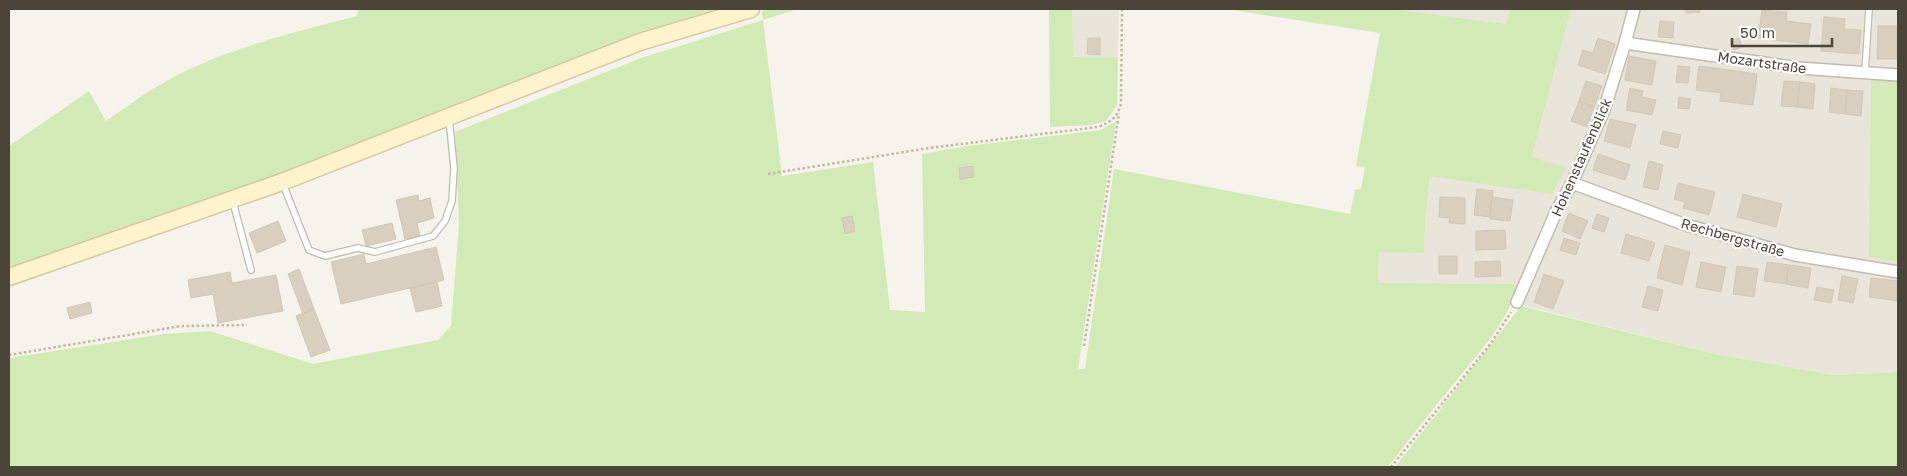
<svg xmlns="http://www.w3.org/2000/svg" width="1907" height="476" viewBox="0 0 1907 476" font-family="'Golos Text',sans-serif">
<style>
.residential{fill:#eae5da}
.green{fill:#d2eab5}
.building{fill:#d8cfc1;stroke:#d3c7b4}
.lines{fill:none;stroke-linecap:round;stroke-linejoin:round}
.lane-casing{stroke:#c2bbae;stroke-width:8}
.street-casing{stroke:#c2bbae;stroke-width:14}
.secondary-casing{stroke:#d6c79b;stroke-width:19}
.path{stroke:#c4b79f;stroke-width:2.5;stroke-dasharray:2.5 2.5;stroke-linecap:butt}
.lane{stroke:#fff;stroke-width:5.5}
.street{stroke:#fff;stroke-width:11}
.secondary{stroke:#fff3cd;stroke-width:16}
.labels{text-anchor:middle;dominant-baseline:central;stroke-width:4.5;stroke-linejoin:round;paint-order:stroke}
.street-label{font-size:14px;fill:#4b4439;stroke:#fff}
</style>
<rect width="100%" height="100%" fill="#f6f3ec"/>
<!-- residential -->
<path class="residential" d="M1072 9H1119L1118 57H1073Z
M1391 9H1510L1506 24Z
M1571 9H1898V372L1833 375 1715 354 1513 303 1519 284 1378 283 1379 251 1424 253 1425 222 1430 176 1532 158Z"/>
<!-- green -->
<path class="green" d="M358 9H714L711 16 403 130 9 271V146L89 91 106 121C125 108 143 94 163 83 222 49 292 33 357 16Z
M768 9H798L763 20 782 176 873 162 890 310 925 312 922 154 967 146 1101 130 1116 121 1078 369H1085L1114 169 1350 214 1355 190 1361 189 1365 167 1356 166 1380 33 1226 9H1391L1506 24 1510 9H1571L1532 157 1566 168 1552 194 1430 176 1425 222 1424 253 1379 252 1378 283 1519 284C1506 326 1474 358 1447 392 1427 416 1407 442 1388 467H9V358L164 334 210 331 313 364 438 340 451 326 459 224 455 132 641 58 763 20 762 11Z
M1049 9H1072L1073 57H1118L1117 106 1106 121 1091 125 1050 127Z
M1871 76 1898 78V261L1869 257Z
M1521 306 1715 354 1833 375 1898 372V467H1395Z"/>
<!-- building -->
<path class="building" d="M1686 9H1700V12L1686 13Z
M1762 10 1787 12 1786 21 1811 24 1808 44 1758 38Z
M1824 17 1845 19 1844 29 1861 30 1859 54 1821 51Z
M1660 21 1674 22 1673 38 1658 37Z
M1878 26H1898V59H1877Z
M1088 38H1100V55L1087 54Z
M1598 38 1615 44 1605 74 1578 65 1583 50 1593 53Z
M1739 38 1742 47 1734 50 1731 41Z
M1629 56 1656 61 1652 85 1625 80Z
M1678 66 1690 67 1688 83 1676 82Z
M1699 66 1757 74 1753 105 1720 101 1721 93 1696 90Z
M1586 81 1602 86 1594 107 1579 101Z
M1784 81 1800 82 1797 107 1781 106Z
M1800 82 1815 84 1813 109 1797 107Z
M1630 88 1643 91 1642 97 1656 100 1652 115 1626 110Z
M1831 88 1847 90 1845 114 1829 112Z
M1847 90 1863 91 1861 116 1845 114Z
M1679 97 1691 99 1689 109 1678 108Z
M1579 101 1594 107 1587 127 1571 121Z
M1610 119 1636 125 1630 148 1604 141Z
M1663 131 1681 135 1678 148 1660 144Z
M1598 154 1630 165 1625 180 1593 170Z
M1649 161 1663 165 1658 190 1643 187Z
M973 166 974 177 960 179 959 168Z
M1678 183 1715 192 1709 215 1683 208 1685 202 1674 199Z
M1477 189 1493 191 1490 217 1474 215Z
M1743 194 1782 204 1776 227 1737 217Z
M418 195 419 201 430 198 434 218 417 223 420 236 405 239 396 200Z
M1440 197 1465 198V224L1449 223 1450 218 1439 217Z
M1492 197 1513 200 1510 221 1490 219Z
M1569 213 1588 221 1580 239 1562 231Z
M1597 214 1609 218 1604 232 1592 228Z
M852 216 855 231 845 234 842 218Z
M278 221 286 241 257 253 249 233Z
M392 223 396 239 366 246 362 230Z
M1505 230 1506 249 1476 250V231Z
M1626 234 1655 243 1649 261 1621 253Z
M1564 238 1580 243 1576 255 1560 250Z
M1665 245 1690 252 1682 285 1657 278Z
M436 247 444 280 341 304 331 262 364 254 366 264Z
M1439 256H1457V274H1439Z
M1500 261 1501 276 1475 277V262Z
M1701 262 1726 267 1721 292 1696 287Z
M1767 262 1789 265 1786 284 1764 281Z
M1789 265 1811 268 1808 288 1786 284Z
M1737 266 1758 269 1754 297 1733 294Z
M299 269 314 309 303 314 288 274Z
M230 272 232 283 276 275 283 311 218 323 213 294 191 298 188 280Z
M1544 274 1564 281 1553 309 1534 302Z
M1842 276 1858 279 1853 303 1838 300Z
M1871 278 1898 281V301L1869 297Z
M437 282 442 306 416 312 410 288Z
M1648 286 1663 290 1658 311 1642 307Z
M1817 287 1834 290 1831 303 1814 300Z
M90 302 92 313 70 319 67 308Z
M314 309 330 350 311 357 296 316Z"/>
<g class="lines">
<defs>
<path id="lane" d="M1865 72 1869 9
M283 184 309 250 325 256 358 248 375 252 433 236 445 221 452 201 454 168 449 118
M233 202 251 270"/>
<path id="street" d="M1625 43 1799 68 1898 75
M1572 183 1686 225 1795 255 1898 272
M1517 302 1556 212 1572 183 1604 110 1625 43 1634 9"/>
<path id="secondary" d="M9 277 282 182 640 42 751 9"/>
</defs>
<!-- lane casing -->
<use href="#lane" class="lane-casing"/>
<!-- street casing -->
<use href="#street" class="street-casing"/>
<!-- secondary casing -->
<use href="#secondary" class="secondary-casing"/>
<!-- path -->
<path class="path" d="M768 174 929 148 1098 127C1111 122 1118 117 1121 103L1122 9
M1084 346 1119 113
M9 355 181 326 247 325
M1391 467 1491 343 1511 312"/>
<!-- lane -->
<use href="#lane" class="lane"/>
<!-- street -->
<use href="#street" class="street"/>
<!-- secondary -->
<use href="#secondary" class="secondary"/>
</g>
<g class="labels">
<!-- street labels -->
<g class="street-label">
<text transform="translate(1762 62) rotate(8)">Mozartstraße</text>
<text transform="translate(1581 157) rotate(-66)">Hohenstaufenblick</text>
<text transform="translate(1733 237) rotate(16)">Rechbergstraße</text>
</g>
</g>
<!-- border -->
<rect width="1907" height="476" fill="none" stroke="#4b4439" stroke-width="20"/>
<!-- scale -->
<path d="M1732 38v8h100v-8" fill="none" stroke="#4b4439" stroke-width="2.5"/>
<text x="1740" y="38" font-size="15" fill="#4b4439" stroke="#ffffff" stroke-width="4" paint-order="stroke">50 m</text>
</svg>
